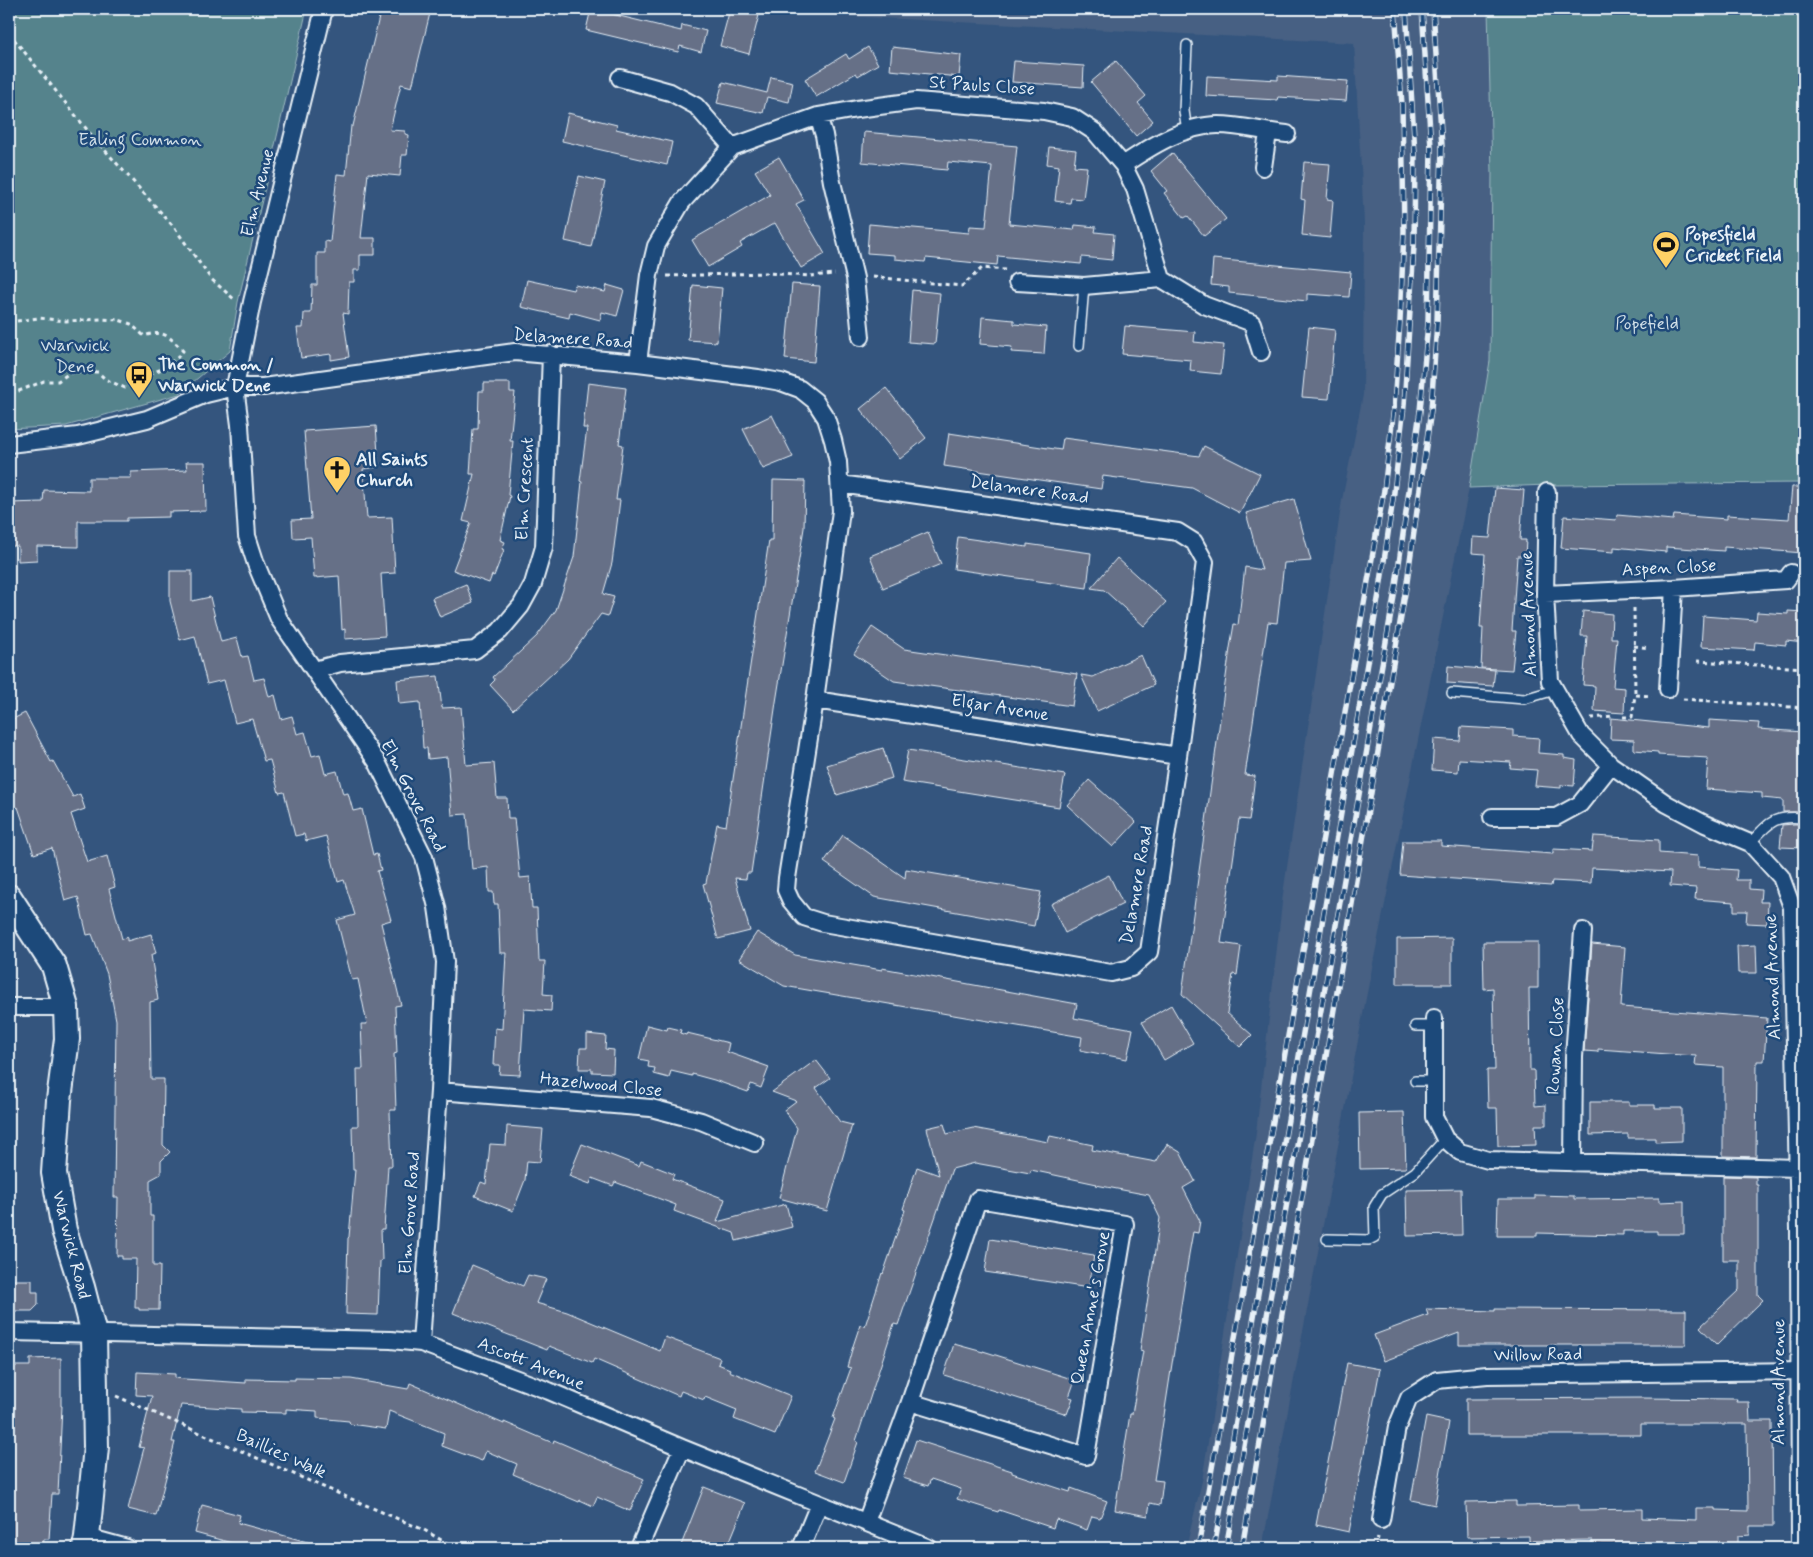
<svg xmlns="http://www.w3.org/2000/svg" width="1813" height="1557" viewBox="0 0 1813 1557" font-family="Mynerve,sans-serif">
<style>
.built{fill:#466083}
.green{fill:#55838c;stroke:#9ebac2}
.building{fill:#666f87;stroke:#e8f1f8}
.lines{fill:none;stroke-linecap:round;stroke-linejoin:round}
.lane-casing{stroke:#e8f1f8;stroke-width:12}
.street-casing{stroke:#e8f1f8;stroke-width:20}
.secondary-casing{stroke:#e8f1f8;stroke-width:28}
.path{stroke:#e8f1f8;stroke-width:3;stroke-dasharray:4 4;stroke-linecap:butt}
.lane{stroke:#1f4a7a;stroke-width:9}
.street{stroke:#1f4a7a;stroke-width:16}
.secondary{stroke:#1f4a7a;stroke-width:24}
.rail-casing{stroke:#e8f1f8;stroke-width:5.5}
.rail{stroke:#1f4a7a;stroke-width:4;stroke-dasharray:11;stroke-linecap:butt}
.labels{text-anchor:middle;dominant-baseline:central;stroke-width:5;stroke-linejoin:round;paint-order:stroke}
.street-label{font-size:18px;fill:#e8f1f8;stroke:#1f4a7a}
.park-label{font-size:18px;fill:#d2e0e8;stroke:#1f4a7a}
.poi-label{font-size:18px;font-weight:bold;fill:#e8f1f8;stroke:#1f4a7a;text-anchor:start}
</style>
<rect width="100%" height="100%" fill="#34557e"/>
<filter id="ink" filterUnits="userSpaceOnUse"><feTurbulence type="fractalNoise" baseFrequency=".02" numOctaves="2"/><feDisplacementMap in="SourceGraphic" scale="10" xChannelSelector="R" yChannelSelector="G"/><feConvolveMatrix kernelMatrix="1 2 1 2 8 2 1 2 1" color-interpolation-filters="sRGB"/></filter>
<g filter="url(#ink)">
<!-- built -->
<path class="built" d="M756 9H1488L1492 173 1490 361 1469 488 1367 993 1262 1548H1186L1202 1481 1256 1133 1283 894 1342 500 1363 395 1364 223 1354 43 770 12Z"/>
<!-- green -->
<path class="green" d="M9 9H307L238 302 230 351 179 394 66 426 9 429Z
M1488 9H1804V483L1548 485 1469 488 1490 361 1492 173Z"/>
<!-- building -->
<path class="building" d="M381 9H431L412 87 401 84 390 130 405 131V134L409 135 407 155H402L400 176 368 173 361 238H375V255H360V270H354V282H349L348 314 343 313 349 357 331 360V354L301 358 297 328H303L304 313H311L312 285H317V253H325V241L330 242 337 174 346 175 351 126H353Z
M591 9 681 31 682 25 706 31 701 52 680 46 678 52 586 30Z
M730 9 759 15 749 54 720 46Z
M868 47 878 64 858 76 856 73 816 97 805 79 846 54 849 59Z
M892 47 961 55 959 77 890 70Z
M1014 61 1084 66 1083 87 1012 82Z
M1116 61 1146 96 1138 103 1153 121 1136 136 1091 82Z
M1207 76 1278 80V76L1348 81 1346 101 1278 97 1277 100 1206 96Z
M771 77 793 82 789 102 767 97 763 113 717 103 723 82 767 93Z
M568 113 617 125 616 129 672 142 667 165 562 141Z
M864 132 1017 146 1009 224 1074 230 1075 225 1096 227 1095 232 1114 234 1112 260 1082 257 1081 264 998 256 997 265 926 258 925 262 895 259V255L867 253 869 224 969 233 970 226 986 227 992 166 948 162 947 170 862 162Z
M1049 147 1076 150 1074 166 1087 167 1083 199 1071 198 1070 203 1055 201 1059 166 1047 164Z
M1172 153 1226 219 1204 236 1188 216 1184 218 1164 193 1167 191 1151 171Z
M779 157 804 200 796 204 825 254 801 268 775 223 740 243 742 247 708 267 692 240 770 195 755 171Z
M1304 162 1330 164 1327 199 1333 200 1330 238 1302 235 1305 200 1301 199Z
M579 176 605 182 591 247 565 241Z
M1213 259 1351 272 1349 297 1307 294V301L1229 293V287L1211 285Z
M527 280 573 290 575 285 605 292 607 285 624 290 617 316 602 312 600 320 570 312 569 318 521 307Z
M792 284 820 286 814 362 785 359Z
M693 285 722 288 717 342 688 340Z
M912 290 940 293 935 344 908 342Z
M982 317 1014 320V324L1046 327 1044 354 1011 352 1012 347 980 344Z
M1125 326 1195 332 1194 342 1224 345 1221 374 1190 371 1191 360 1122 354Z
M1309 327 1335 330 1329 399 1302 397Z
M484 383H510V392H515L510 441H513L508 495 510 496 500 540 505 542 502 549 504 550 494 576 492 575 489 583 453 570 471 523 463 521 474 474H470L473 429H478L479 391H484Z
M588 383 626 388 619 444 623 445 616 500H620L612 563 603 594 614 597 608 616 601 614 568 659 513 710 490 685 495 680 493 677 537 636 556 610 574 557 582 482 580 481 587 428H583Z
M886 388 926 438 900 459 860 409Z
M772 415 793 457 763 469 743 429Z
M376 426 379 467 363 469 367 518 392 517 395 573 381 574 385 636 345 639V629L342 630 339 576 314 578 311 537 293 538 292 520 311 519 304 431Z
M949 433 1061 450 1063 438 1199 456 1204 446 1260 474 1240 513 1192 488 1103 476 1101 489 944 466Z
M186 462H205L206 511 169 512V517L127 518V521H78V547L37 546V560L18 561V546H9V503L43 502 44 490 89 491V478H131V472L187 470Z
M773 480 805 481 804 528 776 702 751 873H747L746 879 735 878 750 931 718 939 703 884 706 883 717 824 726 826 769 540H772Z
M1792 487H1804V553L1724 547V551L1666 547V552L1614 547V552L1561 548 1564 516 1616 520 1617 515 1673 520 1674 515 1727 519V515L1789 519Z
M1495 488 1524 490 1520 540H1526L1525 556H1517L1512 631H1516L1512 670 1481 668 1483 628H1480L1485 554 1472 553 1473 537 1490 538Z
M1294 499 1311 561 1284 563 1277 623 1268 622 1245 775 1255 776 1252 801 1249 820 1239 819 1221 943 1241 946 1237 975 1233 974 1227 1013 1252 1035 1240 1047 1182 994 1230 648 1234 624 1238 625 1245 567 1262 570 1246 513Z
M928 532 941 564 883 588 870 556Z
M958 537 1027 547V544L1091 553 1087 588 954 569Z
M1117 558 1166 602 1144 626 1104 590 1091 588Z
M170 571H192V601L210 597 221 642 237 638 242 657 248 656 254 680 264 678 269 697 275 695 281 719 292 716 297 734 305 732 312 756 320 754 325 774 337 771 343 794 348 793 353 811 362 809 373 855 377 854 381 870 377 871 391 920 381 923 401 1005 395 1006 397 1053 394 1054 396 1110H391L390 1112 392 1166H388L384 1229H381L382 1260 380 1261 378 1315 346 1314 348 1238 349 1237 355 1170H353L352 1126H358L357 1069H363L361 1024H367L358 979 352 980 337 920 355 915 344 880 338 882 326 836 306 841 304 834 295 836 284 792 279 793 270 760 264 761 252 719 235 723 224 680 207 684 195 636 180 640 170 601Z
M466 584 473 603 440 617 432 598Z
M1583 611 1612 614 1611 638H1617L1613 687 1625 688 1624 713 1594 711 1595 686 1583 685 1587 636H1581Z
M1788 611 1804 612V643L1786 641V645L1755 642 1754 650 1701 647 1703 616 1756 620 1757 612 1788 614Z
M872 627 904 649 1077 674 1072 706 894 681 854 654Z
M1141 655 1154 685 1097 711 1081 675 1093 677Z
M1448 666 1495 670 1493 686 1447 683Z
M438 676 442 708 461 707 466 765 494 763 497 798H507L508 818H514L520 878 530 877 532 908H537L539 961H545L543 994 552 995 551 1011 524 1009 520 1075 499 1074 500 1065H493L495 1028 502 1029 506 953H500L498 904H494L493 892H489L488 867 472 869 467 814 452 815 447 757 428 759 427 748H423L420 702 399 704 397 680Z
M25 713 51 762 53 761 73 797 80 794 85 809 71 814 87 862 107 856 115 887 109 889 122 939 127 937V941L151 934 156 953 151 955 158 1000 150 1002 151 1079H164L163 1145 170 1152 161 1161V1174L150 1180V1216H153V1266H160L159 1310H139V1308H135L136 1259H122V1256H117L118 1197H114L116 1020 107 974 92 934 87 935 78 897 65 901 52 848 34 854 18 807 9 812V721Z
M1611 718 1709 728V720L1759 723 1758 729 1804 732V812H1783V800L1762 798V793L1706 789 1708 758 1658 755V752L1634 750V740L1610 739Z
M1461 727 1513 730V736L1539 738 1538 753 1564 755V758L1576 760 1574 786 1561 785V788L1535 786 1537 770 1510 768 1511 762 1459 759 1458 772 1432 770 1434 739 1460 741Z
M883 748 892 778 837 795 827 765Z
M908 750 1065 775 1059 807 902 782Z
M1089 780 1136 822 1113 847 1067 805Z
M1794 824H1804V848L1780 847 1782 825Z
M843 835 905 878 906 869 1041 892 1034 926 874 897 824 862Z
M1594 836 1659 840V853L1698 856V867L1737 870 1736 880H1749V889L1761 890 1760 902H1768L1767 924 1746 923 1747 911H1734V902L1695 899 1696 888 1670 886 1671 872 1592 868 1591 883 1552 881 1551 886 1400 875 1403 841H1441V846L1553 854V849L1592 851Z
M1109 875 1123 904 1065 933 1051 904Z
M757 932 795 955 882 970V968L1077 1004 1074 1018 1133 1029 1127 1059 1080 1050 1082 1037 784 986 739 959Z
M1452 938V984H1397V939Z
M1483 942H1538V988H1529L1530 1070H1534L1535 1106 1546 1105V1125H1535L1536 1145 1498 1146 1497 1108H1488L1487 1070H1495L1493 988 1484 989Z
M1592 944 1625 947 1621 1007 1767 1018 1764 1061H1757L1756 1157 1723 1156V1067L1695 1065 1696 1056 1598 1049V1052L1584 1051Z
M1756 945 1757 973H1738L1737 946Z
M1171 1005 1193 1043 1164 1060 1142 1022Z
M647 1025 667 1030 668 1027 681 1030 680 1033 686 1035 687 1033 729 1043 727 1052 769 1067 761 1088 751 1084 748 1092 714 1080 692 1074V1076L671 1071 669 1078 654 1074 655 1068 648 1067 649 1061 639 1059Z
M587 1034 606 1036 605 1049 614 1050 613 1073 592 1072V1069H579L580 1048H587Z
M816 1060 830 1078 816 1088 840 1122 852 1125 827 1211 779 1198 797 1128 784 1110 796 1101 772 1092Z
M1590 1102H1629V1105H1655V1108H1682V1141L1655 1142V1138H1628V1134L1590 1135Z
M1404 1112 1406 1168 1360 1169 1359 1113Z
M944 1124 947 1134 973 1128 1048 1142 1050 1136 1093 1145 1092 1150 1156 1162 1167 1144 1180 1152 1195 1181 1183 1188 1200 1221 1198 1233 1193 1232 1189 1254 1154 1480 1163 1481 1160 1505 1150 1503 1148 1516 1115 1510 1130 1414H1132L1143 1351 1140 1350 1160 1218 1149 1195 1096 1185 1097 1184 1031 1170 1030 1173 975 1163 952 1169 898 1325 894 1324 856 1441 858 1442 844 1482 815 1471 835 1419 833 1418 851 1368 847 1367 853 1346 860 1325 865 1326 882 1273 883 1274 905 1210 903 1209 917 1167 939 1175 927 1128Z
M507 1126 543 1129 540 1162 527 1161 525 1180 513 1211 475 1196 481 1182 486 1184 490 1144 506 1145Z
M582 1144 639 1166 641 1161 674 1174 672 1179 725 1199 717 1222 786 1204 792 1227 736 1241 734 1233 674 1211 676 1205 615 1182 613 1186 592 1178 590 1184 569 1176Z
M1723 1176 1756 1177V1185H1758V1295L1763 1300 1717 1345 1700 1327 1739 1290V1260H1723Z
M1461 1189 1462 1235 1407 1236 1406 1190Z
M1535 1195 1574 1196V1199L1659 1198V1202L1684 1201V1234H1657V1231H1623V1235L1537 1233V1236H1497L1498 1199H1535Z
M990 1239 1094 1255 1089 1288 985 1272Z
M472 1265 523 1286 528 1275 546 1279 536 1303 567 1312 660 1351 665 1337 720 1358 718 1364 730 1369 729 1371 791 1396 775 1435 734 1419 737 1410 705 1397 704 1400 681 1391 679 1396 594 1359 592 1363 549 1346 547 1350 453 1313Z
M9 1280H32V1292H38V1305L32 1311H9Z
M1426 1309 1495 1311V1309L1686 1310V1345H1459V1333L1384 1361 1374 1335 1428 1315Z
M954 1344 983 1352V1351L1075 1380 1069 1397 1073 1398 1067 1414 944 1375Z
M61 1358V1406H62L58 1494H52L49 1539H44L43 1548H9V1461L11 1392H9V1366H30V1359Z
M1347 1363 1380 1369 1349 1532 1316 1525Z
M137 1372 175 1374V1378L184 1379 246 1383V1379L295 1380V1378L351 1379 408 1389 410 1383 504 1424V1422L553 1443 554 1440 644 1479 630 1511 597 1497 593 1506 580 1500 579 1502 513 1474 517 1464 486 1451 482 1461 442 1446 444 1433 389 1411 386 1429 350 1424 349 1421 317 1418V1411L286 1409V1413L241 1412V1409L181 1405 172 1442H175L156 1516 128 1509 144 1448 139 1447 152 1396 136 1395Z
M1642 1398 1737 1399 1736 1402H1749L1750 1421H1772L1773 1526H1750V1535L1738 1536V1544L1592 1545V1540L1529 1541V1536L1467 1537 1466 1502 1516 1501V1506L1579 1505V1510L1642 1509V1518L1696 1520V1508H1715V1510L1748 1511 1747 1424H1641V1435H1466V1399Z
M1426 1417 1449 1422 1435 1505 1411 1500Z
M916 1440 1012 1471V1473L1070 1492 1071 1488 1107 1501 1100 1518 1092 1516 1087 1530 1056 1519 1053 1528 999 1510 998 1512 957 1499 961 1489 931 1479 928 1486 903 1478Z
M704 1487 745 1503 736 1526 727 1548H680Z
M202 1505 240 1515 238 1523 311 1543V1548H250L195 1533Z"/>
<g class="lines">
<defs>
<path id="lane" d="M1187 45 1184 111 1187 131
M1079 346 1084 286
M1452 693 1524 699 1555 690
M1750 843C1770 822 1774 815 1804 818
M1415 1026H1434
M1415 1081H1434
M1327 1239 1369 1240 1375 1237 1374 1207 1382 1194 1415 1172 1445 1139"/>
<path id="street" d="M324 9 252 302 235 387 240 425 247 536 256 564 279 619 377 762 424 857 437 907 445 962 439 1091 421 1343
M620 78 670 92 696 106 732 147
M818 116 824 135 832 182 855 278 861 337
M1123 165C1150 147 1184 125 1218 125 1242 125 1264 132 1287 134
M1263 167 1268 133
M1017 282 1084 286 1162 279 1204 305 1252 323 1261 352
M638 363 649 275 656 246 682 202 732 147 818 116 857 109 916 101 1044 111 1072 117 1095 132 1123 165 1135 189 1162 279
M9 444 78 436 147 419 206 394 235 387H263L515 352 638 363 758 378 781 382 800 389 815 401 826 418 833 440 838 462 841 511 815 700 787 878 786 890 791 901 804 917 823 923 1111 973 1131 968 1149 952 1178 756 1205 562 1194 542 1178 532 840 484
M1547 492 1545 594 1550 681 1581 735 1611 765 1667 804 1705 824 1750 843 1781 877 1792 907 1799 1229 1800 1548
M1545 594 1674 588 1786 580 1791 573
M315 670 340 663 475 650 500 631 521 606 533 584 544 547 551 354
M1668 689 1674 588
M815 700 1178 756
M1492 817H1556L1580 804 1611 765
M9 1007H66
M1434 1018V1117L1445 1139 1460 1152 1488 1160 1797 1168
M439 1091 651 1108 701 1121 755 1143
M1573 1163 1574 1057 1583 931
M9 1332 391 1340 421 1343 549 1391 682 1448 929 1548
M1381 1520 1397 1427 1409 1398 1437 1380 1487 1375 1798 1371
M866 1522 910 1402 978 1199 1125 1224 1086 1456 910 1402
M87 1537 127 1548
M639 1548 682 1448
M801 1548 819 1504"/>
<path id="secondary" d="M9 897 54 966 66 1007 67 1039 59 1100 54 1173 64 1230 82 1287 94 1334 96 1447 87 1537 85 1548"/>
</defs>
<!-- lane casing -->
<use href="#lane" class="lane-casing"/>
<!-- street casing -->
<use href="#street" class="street-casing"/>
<!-- secondary casing -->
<use href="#secondary" class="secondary-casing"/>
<!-- path -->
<path class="path" d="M9 33 93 137 174 227 211 279 234 299
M667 276 766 273 810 276 835 274
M873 277 962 286 982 268 1005 270
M9 322 39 318 66 321 101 319 119 320 131 324 144 336C164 329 170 337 183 351L177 358 162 369 148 374 125 388 105 379 98 372H75L68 374 58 381H44L9 395
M1634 608 1635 695 1652 696
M1634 646 1649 648
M1697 661 1804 668
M1683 699 1804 708
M1623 717H1632L1635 695
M1591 718 1613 716
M116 1396 314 1483 424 1530 455 1548
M1376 1548 1378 1537"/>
<!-- lane -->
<use href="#lane" class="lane"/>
<!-- street -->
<use href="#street" class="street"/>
<!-- secondary -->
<use href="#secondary" class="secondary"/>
<defs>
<path id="rail" d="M1198 1548 1384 490 1394 406 1400 321 1404 231 1402 105 1395 9
M1214 1548 1381 582 1394 492 1404 406 1414 246 1415 153 1406 9
M1226 1548 1396 585 1420 411 1428 323 1431 147 1422 9
M1242 1548 1407 582 1431 410 1437 322 1442 146 1433 9"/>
</defs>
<!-- rail casing -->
<use href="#rail" class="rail-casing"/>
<!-- rail -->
<use href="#rail" class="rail"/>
</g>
</g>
<!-- icons -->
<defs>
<symbol id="stadium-pin" viewBox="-11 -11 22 30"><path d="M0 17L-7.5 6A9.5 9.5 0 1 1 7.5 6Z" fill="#ffd166" stroke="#1f4a7a"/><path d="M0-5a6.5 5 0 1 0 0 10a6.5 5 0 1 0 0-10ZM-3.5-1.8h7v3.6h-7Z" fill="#111"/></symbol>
<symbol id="bus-pin" viewBox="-11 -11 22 30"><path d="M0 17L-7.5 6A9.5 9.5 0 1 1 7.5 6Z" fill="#ffd166" stroke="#1f4a7a"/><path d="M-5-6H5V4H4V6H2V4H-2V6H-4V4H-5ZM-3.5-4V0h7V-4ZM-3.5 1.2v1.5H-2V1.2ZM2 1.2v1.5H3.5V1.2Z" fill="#111"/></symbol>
<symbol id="church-pin" viewBox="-11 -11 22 30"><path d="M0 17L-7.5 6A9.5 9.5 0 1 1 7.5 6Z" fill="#ffd166" stroke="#1f4a7a"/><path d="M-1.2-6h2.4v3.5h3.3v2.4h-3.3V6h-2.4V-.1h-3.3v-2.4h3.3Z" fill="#111"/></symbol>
</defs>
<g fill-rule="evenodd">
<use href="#stadium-pin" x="1650" y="229" width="32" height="43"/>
<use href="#bus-pin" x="123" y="359" width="32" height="43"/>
<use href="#church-pin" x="321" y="454" width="32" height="43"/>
</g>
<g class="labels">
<!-- street labels -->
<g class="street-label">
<text transform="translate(982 86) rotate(4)">St Pauls Close</text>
<text transform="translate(258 193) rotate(-76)">Elm Avenue</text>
<text transform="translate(573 339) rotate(4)">Delamere Road</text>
<text transform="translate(525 489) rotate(-87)">Elm Crescent</text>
<text transform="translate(1029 490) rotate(8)">Delamere Road</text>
<text transform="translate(1669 568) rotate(-3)">Aspen Close</text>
<text transform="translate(1529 614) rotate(-92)">Almond Avenue</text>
<text transform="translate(1000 708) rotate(9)">Elgar Avenue</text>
<text transform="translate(413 796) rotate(63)">Elm Grove Road</text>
<text transform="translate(1137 885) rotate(-80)">Delamere Road</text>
<text transform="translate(1773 977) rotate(-92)">Almond Avenue</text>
<text transform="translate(1556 1046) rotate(-87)">Rowan Close</text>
<text transform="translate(601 1085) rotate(6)">Hazelwood Close</text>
<text transform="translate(410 1213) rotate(-86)">Elm Grove Road</text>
<text transform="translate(71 1245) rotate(76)">Warwick Road</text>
<text transform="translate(1091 1308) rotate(-80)">Queen Anne's Grove</text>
<text transform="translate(1538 1355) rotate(-1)">Willow Road</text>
<text transform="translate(531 1364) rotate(22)">Ascott Avenue</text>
<text transform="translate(1779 1382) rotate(-90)">Almond Avenue</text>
<text transform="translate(281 1454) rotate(24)">Baillies Walk</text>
</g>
<!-- park labels -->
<g class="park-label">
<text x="140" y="140">Ealing Common</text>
<text x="1647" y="324">Popefield</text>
<text x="75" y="346">Warwick<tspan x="75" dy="21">Dene</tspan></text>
</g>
<!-- poi labels -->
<g class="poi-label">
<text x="1685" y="235">Popesfield<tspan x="1685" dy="21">Cricket Field</tspan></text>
<text x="158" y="365">The Common /<tspan x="158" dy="21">Warwick Dene</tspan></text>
<text x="356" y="460">All Saints<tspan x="356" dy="21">Church</tspan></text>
</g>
</g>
<!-- margin -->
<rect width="1813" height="1557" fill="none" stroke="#1f4a7a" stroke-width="30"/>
<rect x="15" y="15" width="1783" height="1527" fill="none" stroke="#e8f1f8" stroke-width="2" filter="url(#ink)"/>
</svg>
